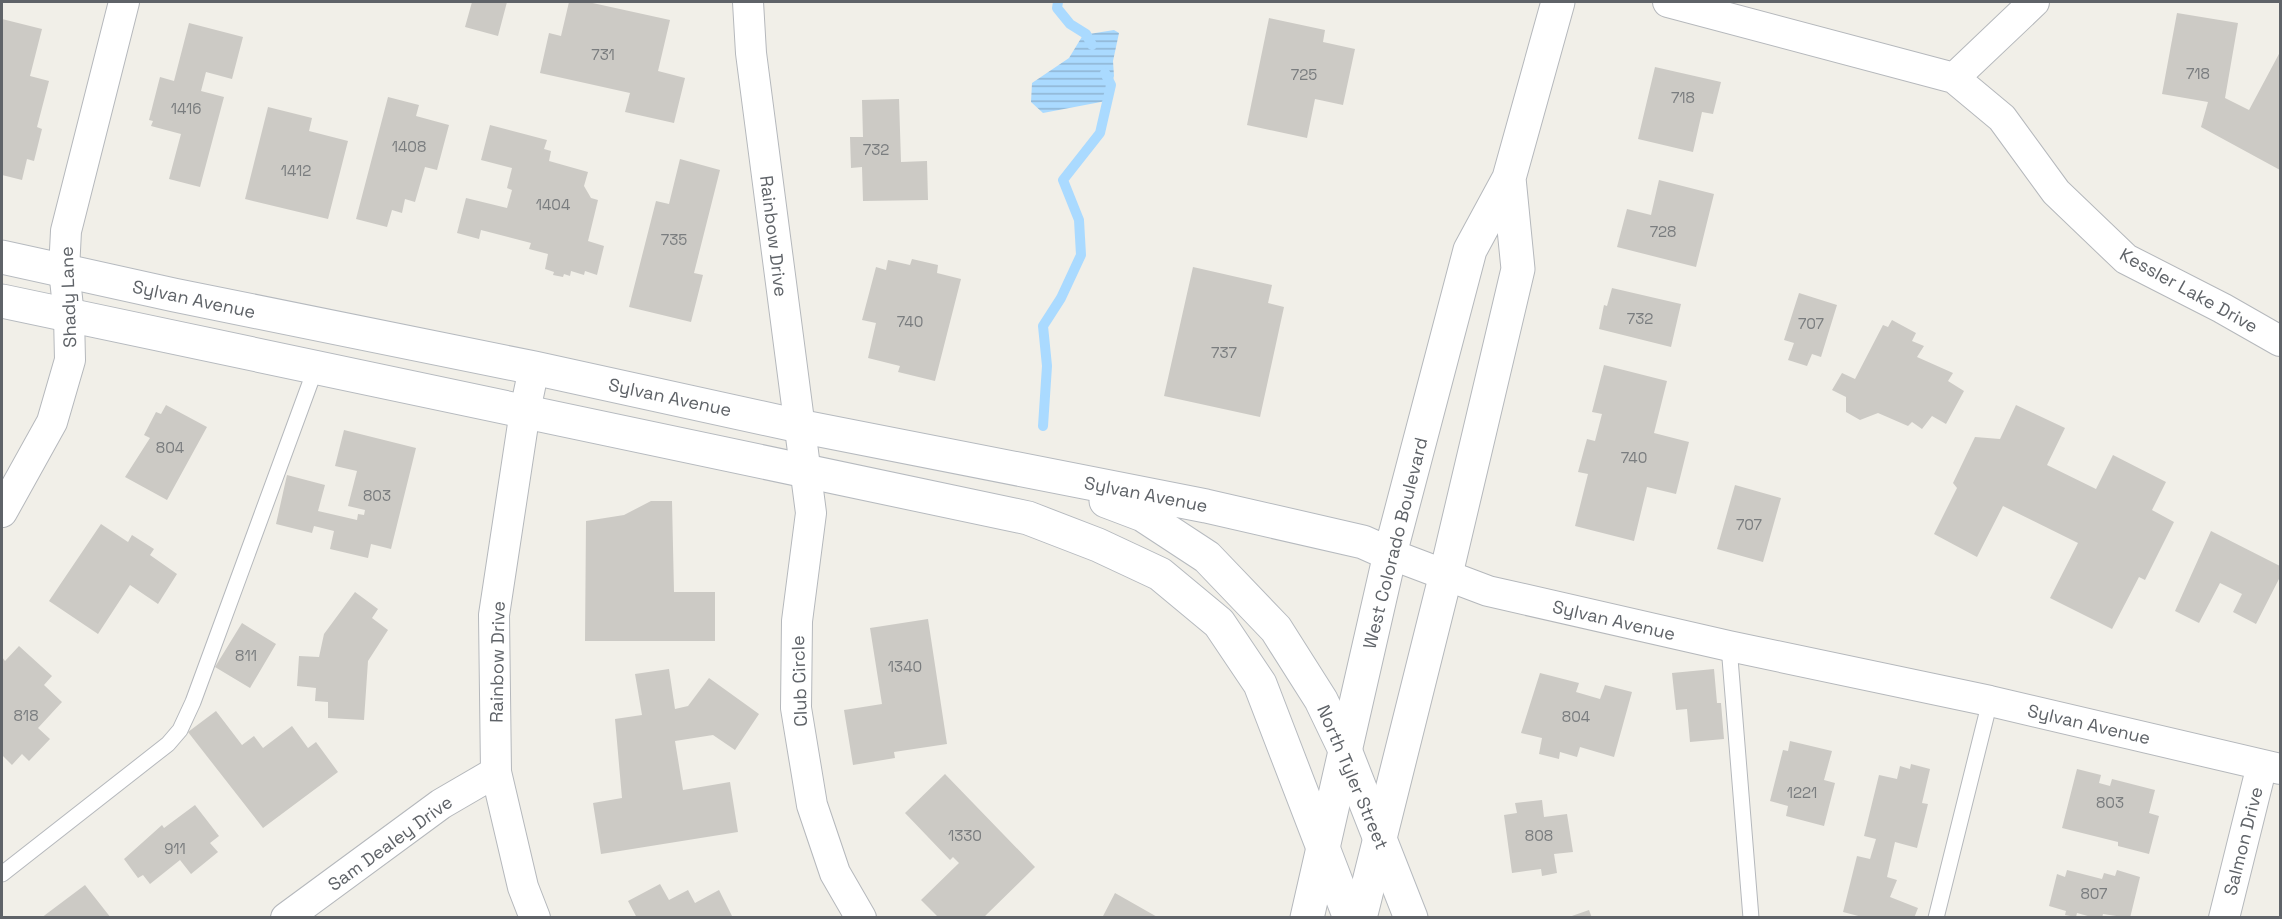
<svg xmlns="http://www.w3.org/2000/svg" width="2282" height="919" viewBox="0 0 2282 919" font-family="'Space Grotesk',sans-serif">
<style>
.water{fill:url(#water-rules)}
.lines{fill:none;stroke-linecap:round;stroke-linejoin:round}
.stream{stroke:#aadaff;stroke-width:10}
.building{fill:#cccac5}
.service-casing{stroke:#b5b8bc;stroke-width:17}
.minor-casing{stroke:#b5b8bc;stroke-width:32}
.tertiary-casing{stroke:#b5b8bc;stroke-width:35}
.secondary-casing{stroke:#b6babf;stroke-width:35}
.service{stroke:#fff;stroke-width:15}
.minor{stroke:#fff;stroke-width:30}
.tertiary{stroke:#fff;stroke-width:33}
.secondary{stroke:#fff;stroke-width:33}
.labels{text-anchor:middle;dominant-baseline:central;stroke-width:4.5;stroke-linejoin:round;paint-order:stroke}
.number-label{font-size:15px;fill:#7a7d7f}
.street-label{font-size:18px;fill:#5f6368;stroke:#fff}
</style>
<defs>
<pattern id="water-rules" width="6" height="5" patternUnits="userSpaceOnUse" patternTransform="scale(1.5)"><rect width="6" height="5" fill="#aadaff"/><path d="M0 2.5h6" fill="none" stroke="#8eb4d2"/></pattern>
</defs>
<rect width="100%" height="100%" fill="#f1efe8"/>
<!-- water -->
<path class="water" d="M1114 30 1119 33 1113 61 1114 76 1106 101 1043 113 1031 102 1032 83 1069 58 1083 35Z"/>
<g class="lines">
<!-- stream -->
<path class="stream" d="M1058 2 1057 8 1070 24 1086 34 1092 45
M1043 426 1047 366 1043 326 1061 298 1081 255 1079 220 1063 180 1100 133 1111 85 1105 73"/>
</g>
<!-- building -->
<path class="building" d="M472 2H507L498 36 465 27Z
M569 2H588L670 20 658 71 685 78 674 123 625 112 630 93 540 73 549 33 561 36Z
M2177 13 2238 23 2225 98 2249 110 2280 52V170L2201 127 2208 102 2162 94Z
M1269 18 1325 30 1323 42 1355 49 1343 105 1315 99 1307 138 1247 125Z
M2 19 42 29 30 76 49 81 37 127 42 129 34 161 27 159 22 180 2 175Z
M189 23 243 37 232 79 206 72 201 91 224 97 200 187 169 179 181 134 151 126 153 121 149 120 160 77 174 81Z
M1655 67 1721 82 1713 114 1702 112 1693 152 1638 139Z
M388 97 419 105 416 116 449 125 437 170 425 167 415 202 405 199 402 213 392 210 387 227 356 219Z
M899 99 901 162 927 161 928 200 863 201 862 167 851 168 850 137H863L862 100Z
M268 107 312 118 309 131 348 141 328 219 245 199Z
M490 125 547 140 544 149 551 151 549 161 588 172 584 186 591 198 598 200 588 241 604 246 597 275 585 271 584 275 571 271 570 276 564 274 563 277 553 275 554 272 545 269 548 254 529 249 531 243 481 230 479 239 457 233 466 198 507 208 512 190 507 188 512 168 481 160Z
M680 159 720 170 694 273 703 275 691 322 629 307 656 201 669 204Z
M1659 180 1714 194 1696 267 1617 247 1627 209 1651 215Z
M912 259 938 265 937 273 961 279 935 381 898 372 900 366 868 358 876 323 862 320 876 267 886 270 888 260 910 265Z
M1193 267 1272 285 1268 303 1284 307 1260 417 1164 396Z
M1612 288 1681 304 1671 347 1599 329 1604 305 1607 306Z
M1799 293 1837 305 1821 357 1812 354 1807 366 1788 360 1794 343 1784 340Z
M1892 320 1916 333 1912 341 1924 346 1917 357 1953 373 1948 381 1964 391 1946 424 1932 416 1922 429 1912 422 1908 426 1878 413 1860 420 1846 412V397L1832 390 1842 373 1855 379 1883 325 1888 327Z
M1604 365 1667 381 1654 433 1689 442 1676 494 1647 487 1634 541 1575 526 1588 474 1578 472 1587 439 1595 441 1602 414 1592 412Z
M166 405 207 427 167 500 125 477 150 438 144 435 156 412 161 414Z
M2016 405 2065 428 2047 465 2096 489 2113 455 2166 482 2152 510 2174 522 2145 580 2139 577 2112 629 2050 598 2078 543 2003 506 1977 557 1934 534 1957 488 1953 483 1975 437 2000 439Z
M344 430 416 448 391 549 371 544 368 558 330 549 334 531 314 526 312 533 276 524 287 475 325 485 318 511 357 520 358 514 364 515 365 510 348 506 357 471 335 466Z
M1735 485 1781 498 1763 562 1717 549Z
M651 501H672L674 592H715V641H585L586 521 624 515Z
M101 524 128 542 132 535 154 549 150 555 177 574 158 604 130 585 98 634 49 601Z
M2211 531 2280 566V577L2256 624 2233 612 2242 594 2220 583 2199 623 2175 611Z
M355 592 378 609 372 618 388 630 368 661 364 720 328 718V702L315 701 316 688 297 686 299 656 319 657 324 634Z
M928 619 947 744 894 752 895 758 853 765 844 710 882 704 870 628Z
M242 623 276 644 250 688 215 667Z
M19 646 52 676 44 685 62 702 38 728 50 739 29 761 22 754 12 765 2 755V657L5 661Z
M669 669 675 709 688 706 709 678 759 714 735 750 713 735 675 741 683 790 730 782 738 832 601 854 593 803 622 798 615 719 642 715 635 674Z
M1714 669 1717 703H1721L1724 739 1690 742 1687 709 1676 710 1672 673Z
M1540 673 1579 683 1576 692 1600 699 1605 685 1632 692 1614 757 1580 747 1577 757 1560 752 1559 759 1539 754 1542 738 1521 733Z
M216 711 242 745 254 736 263 748 292 726 308 748 316 742 338 772 263 828 188 732Z
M1790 741 1832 751 1824 780 1835 783 1824 826 1786 816 1788 806 1770 801 1783 750 1788 751Z
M1911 764 1930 769 1922 803 1928 804 1917 848 1895 842 1887 877 1897 880 1890 897 1918 908 1914 918H1866L1843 912 1857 856 1870 859 1876 839 1864 836 1879 775 1897 779 1900 766 1910 769Z
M2077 769 2101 775 2099 783 2110 786 2112 779 2155 790 2149 813 2159 816 2149 854 2118 846V842L2062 828Z
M945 774 1035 867 983 918H939L921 900 959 863 953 857 950 860 905 813Z
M1542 800 1544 817 1567 814 1573 852 1554 854 1557 873 1542 876 1541 869 1512 873 1504 815 1517 813 1515 803Z
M195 805 219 836 210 843 218 852 191 874 180 860 150 884 143 875 138 878 124 859 162 825 164 828Z
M2067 870 2102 879 2104 873 2115 876 2117 870 2140 877 2130 918 2103 914 2102 918H2095L2077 913 2076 917 2065 915 2066 911 2049 906 2057 874 2065 877Z
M660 884 669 900 688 890 695 903 719 890 733 918H637L628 901Z
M85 885 111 918H41Z
M1115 893 1159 918H1102Z
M1589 910 1592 918H1569V917Z"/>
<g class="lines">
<defs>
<path id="service" d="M1729 646 1751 918
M2 874 168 744 180 730 193 702 316 367
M1936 918 1990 701"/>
<path id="minor" d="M748 2 751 53 811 513 797 621 796 708 812 805 835 873 861 918
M1668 2 1954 78 2002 118 2056 192 2126 259 2222 308 2280 341
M1954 78 2034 2
M534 368 525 411 494 615 496 772 523 887 535 918
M2 512 52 422 70 360 69 316 64 270 66 231 124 2
M1390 554 1488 591 1729 646 1990 701 2280 769
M286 918 441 804 496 772
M2224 918 2262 765"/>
<path id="tertiary" d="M1307 918 1390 554 1470 250 1509 178 1558 2
M1360 918 1446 574 1518 269 1509 178"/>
<path id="secondary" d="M2 257 174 295 534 368 799 426 1206 506 1363 542 1390 554
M2 301 1028 518 1098 545 1160 574 1219 623 1260 684 1350 918
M1106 501 1143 515 1207 557 1276 629 1321 700 1345 750 1411 918"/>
</defs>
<!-- service casing -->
<use href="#service" class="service-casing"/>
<!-- minor casing -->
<use href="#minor" class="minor-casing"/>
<!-- tertiary casing -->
<use href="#tertiary" class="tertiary-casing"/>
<!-- secondary casing -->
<use href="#secondary" class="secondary-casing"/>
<!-- service -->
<use href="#service" class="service"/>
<!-- minor -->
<use href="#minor" class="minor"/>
<!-- tertiary -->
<use href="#tertiary" class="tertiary"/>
<!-- secondary -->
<use href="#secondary" class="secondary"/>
</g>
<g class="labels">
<!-- number labels -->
<g class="number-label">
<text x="603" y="54">731</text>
<text x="2198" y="73">718</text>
<text x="1304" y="74">725</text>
<text x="1683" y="97">718</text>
<text x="186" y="108">1416</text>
<text x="409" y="146">1408</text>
<text x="876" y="149">732</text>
<text x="296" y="170">1412</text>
<text x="553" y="204">1404</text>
<text x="1663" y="231">728</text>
<text x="674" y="239">735</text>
<text x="1640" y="318">732</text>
<text x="910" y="321">740</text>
<text x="1811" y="323">707</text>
<text x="1224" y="352">737</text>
<text x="170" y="447">804</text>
<text x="1634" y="457">740</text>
<text x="377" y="495">803</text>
<text x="1749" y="524">707</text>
<text x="246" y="655">811</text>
<text x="905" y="666">1340</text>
<text x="26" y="715">818</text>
<text x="1576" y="716">804</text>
<text x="1802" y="792">1221</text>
<text x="2110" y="802">803</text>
<text x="965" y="835">1330</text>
<text x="1539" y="835">808</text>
<text x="175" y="848">911</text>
<text x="2094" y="893">807</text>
</g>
<!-- street labels -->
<g class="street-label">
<text transform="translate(774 236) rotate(83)">Rainbow Drive</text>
<text transform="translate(2189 290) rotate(29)">Kessler Lake Drive</text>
<text transform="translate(68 297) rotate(-92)">Shady Lane</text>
<text transform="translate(194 299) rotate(12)">Sylvan Avenue</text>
<text transform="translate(670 397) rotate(12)">Sylvan Avenue</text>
<text transform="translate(1146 494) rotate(11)">Sylvan Avenue</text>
<text transform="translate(1395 543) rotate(-76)">West Colorado Boulevard</text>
<text transform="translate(1614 620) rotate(13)">Sylvan Avenue</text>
<text transform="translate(497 662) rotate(-89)">Rainbow Drive</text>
<text transform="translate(799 681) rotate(-92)">Club Circle</text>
<text transform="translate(2089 724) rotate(13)">Sylvan Avenue</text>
<text transform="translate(1353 777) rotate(67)">North Tyler Street</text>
<text transform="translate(2243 841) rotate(-76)">Salmon Drive</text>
<text transform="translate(390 843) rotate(-36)">Sam Dealey Drive</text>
</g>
</g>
<!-- border -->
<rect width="2282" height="919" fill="none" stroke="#5f6368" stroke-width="6"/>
</svg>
